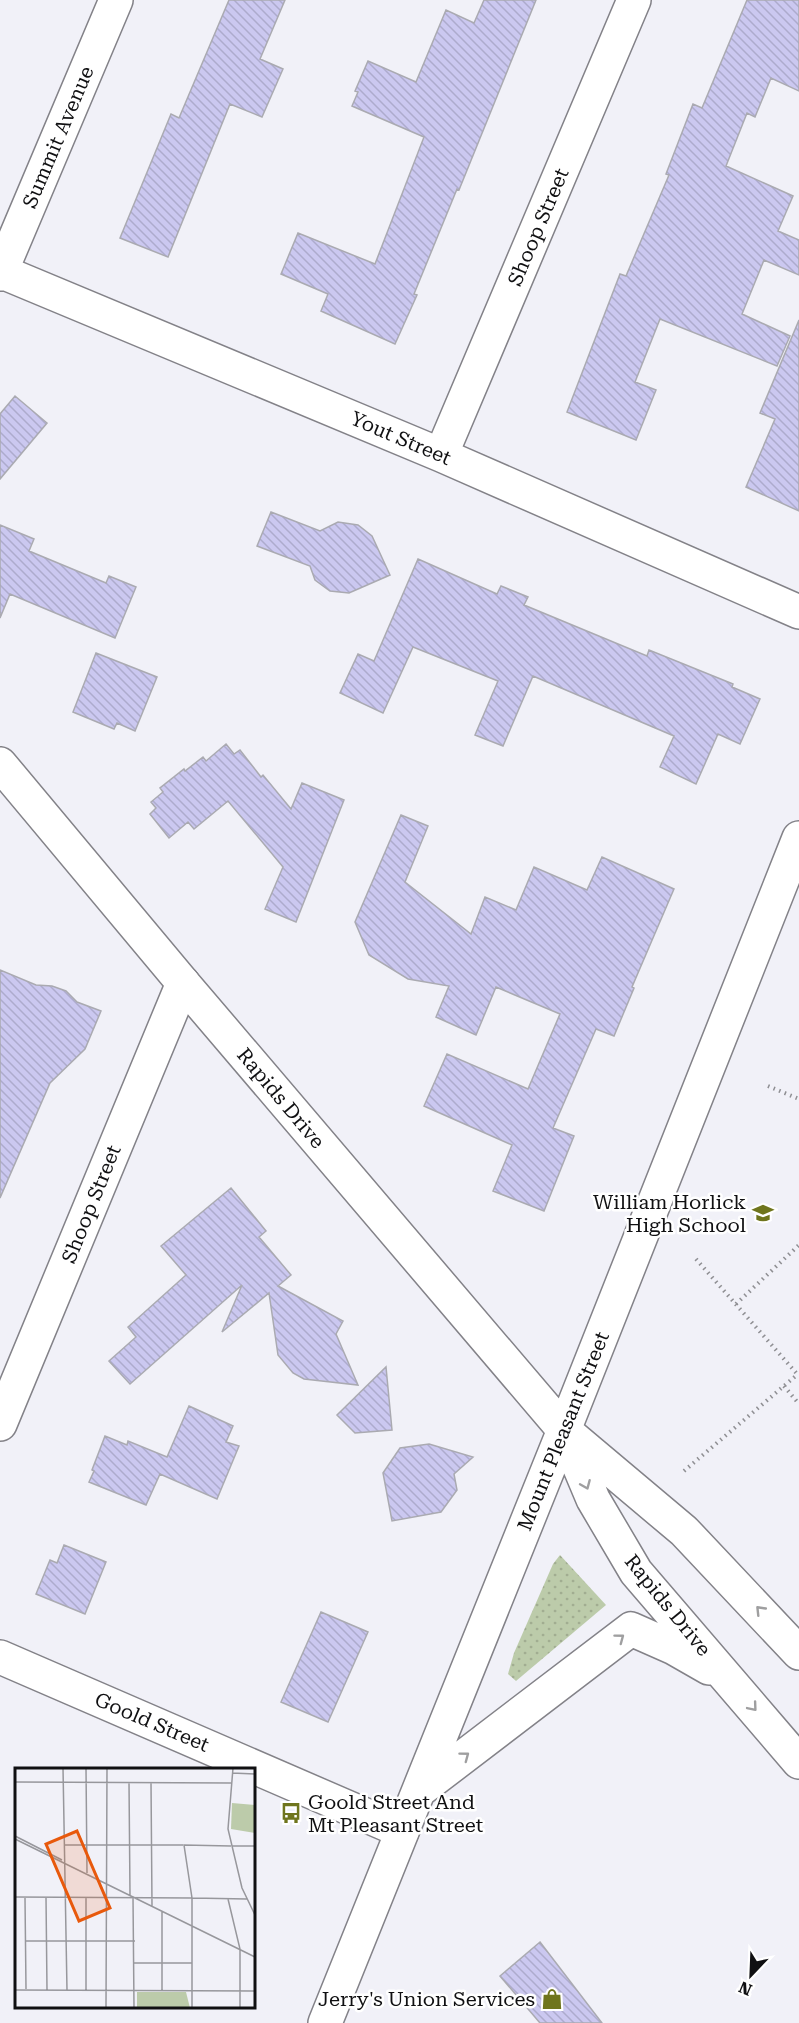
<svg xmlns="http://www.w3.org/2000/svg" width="799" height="2023" viewBox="0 0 799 2023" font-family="'Roboto Serif',serif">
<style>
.grass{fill:url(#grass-dots)}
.building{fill:url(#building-back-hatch);stroke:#aaaab1;stroke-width:1.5}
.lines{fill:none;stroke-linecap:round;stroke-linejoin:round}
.street-casing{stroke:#838288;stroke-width:36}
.secondary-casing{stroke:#838288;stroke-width:36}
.path{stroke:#8f8f93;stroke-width:4;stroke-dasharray:1.5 4.5;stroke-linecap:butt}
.street{stroke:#fff;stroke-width:33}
.secondary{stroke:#fff;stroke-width:33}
.oneway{stroke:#9f9fa0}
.labels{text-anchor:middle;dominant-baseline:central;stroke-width:5;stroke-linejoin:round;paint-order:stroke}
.street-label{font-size:20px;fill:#101012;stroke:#fff}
.poi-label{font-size:20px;fill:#101012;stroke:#fff;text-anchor:end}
.inset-road{fill:none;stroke:#97979c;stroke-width:1.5}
.view{fill:#e8590c;fill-opacity:0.15;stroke:#e8590c;stroke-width:3}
.inset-edge{fill:none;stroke:#101012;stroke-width:3}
</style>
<defs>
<pattern id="grass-dots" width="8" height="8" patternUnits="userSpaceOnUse" patternTransform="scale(1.5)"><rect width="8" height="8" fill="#bccbaa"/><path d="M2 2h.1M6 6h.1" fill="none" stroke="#a1ad91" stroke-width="1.8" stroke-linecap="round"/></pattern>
<pattern id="building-back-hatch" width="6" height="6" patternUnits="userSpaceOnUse" patternTransform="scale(1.5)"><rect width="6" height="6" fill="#cbc8f0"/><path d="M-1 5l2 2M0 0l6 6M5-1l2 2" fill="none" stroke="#adabcd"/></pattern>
</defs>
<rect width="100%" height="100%" fill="#f1f1f8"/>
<!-- grass -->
<path class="grass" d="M560 1555 606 1605 516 1681 508 1674 514 1653 553 1564Z"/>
<!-- building -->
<path class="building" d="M229 0H285L260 59 283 69 262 117 230 104 168 257 120 238 171 114 179 118Z
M484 0H536L459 190 457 189 414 294 417 295 395 344 321 311 328 294 281 274 298 233 375 264 424 137 352 106 358 92 355 91 368 61 416 82 446 10 474 23Z
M747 0H799V91L771 78 755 117 747 113 726 166 793 196 778 231 799 240V275L764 260 742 314 790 336 777 366 660 319 635 382 656 390 636 440 567 412 620 274 626 276 669 175 666 174 693 104 702 108Z
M799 320V511L746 487 775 419 760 413Z
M15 396 47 423 0 479V414Z
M271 512 320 531 338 522 358 525 372 536 390 575 349 593 330 591 315 580 310 566 257 546Z
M0 525 34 539 29 551 106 583 109 576 136 587 115 638 10 594 0 618Z
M418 559 497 594 501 586 528 597 524 605 647 656 649 650 733 684 732 687 760 699 740 744 718 734 696 784 660 767 674 736 533 676 503 746 475 735 498 681 413 647 383 713 340 693 358 654 374 661Z
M96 653 157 677 135 731 117 723 114 729 73 712Z
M226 744 234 754 240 750 261 777 263 775 291 809 302 783 344 800 296 922 265 909 283 867 228 801 194 829 188 822 169 838 150 814 156 808 151 802 163 792 160 788 184 769 185 771 203 757 206 761Z
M401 815 428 826 405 882 471 934 485 897 516 910 534 867 587 890 602 857 674 889 632 987 634 988 614 1036 596 1029 553 1128 574 1136 544 1211 493 1191 512 1145 424 1106 447 1054 528 1089 560 1014 496 987 476 1035 436 1017 449 986 408 979 369 955 355 922Z
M0 970 36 985 52 986 66 991 77 1002 101 1011 85 1049 50 1083 0 1198Z
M231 1188 266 1231 259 1237 291 1275 278 1286 343 1321 336 1334 358 1385 304 1379 293 1373 278 1355 269 1293 222 1332 242 1285 130 1384 109 1361 136 1337 128 1327 186 1275 161 1246Z
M386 1367 392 1430 355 1433 337 1415Z
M189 1406 233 1426 226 1442 239 1446 217 1499 160 1474 146 1505 89 1482 94 1471 92 1470 105 1436 127 1445 128 1441 167 1457Z
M429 1444 473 1457 454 1474 457 1490 441 1512 392 1521 383 1473 400 1448Z
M64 1545 106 1562 85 1614 36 1594 50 1560 57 1563Z
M321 1612 368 1632 328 1722 281 1702Z
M540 1942 602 2023H540L500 1976Z"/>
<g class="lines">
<defs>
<path id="street" d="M0 271 441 455 799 612
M0 274 116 0
M441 455 634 0
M0 1424 183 983
M0 1657 402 1831"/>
<path id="secondary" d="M0 764 183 983 564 1430 684 1531 799 1653
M566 1435 593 1499 636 1572 799 1762
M420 1790 631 1629 674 1648 709 1668
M325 2023 564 1430 799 838"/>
</defs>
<!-- street casing -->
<use href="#street" class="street-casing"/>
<!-- secondary casing -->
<use href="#secondary" class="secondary-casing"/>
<!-- path -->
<path class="path" d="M768 1086 799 1099
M696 1259 798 1375
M736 1304 799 1245
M784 1386 799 1404
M684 1471 798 1374"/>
<!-- street -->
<use href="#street" class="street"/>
<!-- secondary -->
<use href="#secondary" class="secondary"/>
</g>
<!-- one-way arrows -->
<defs><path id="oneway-chevron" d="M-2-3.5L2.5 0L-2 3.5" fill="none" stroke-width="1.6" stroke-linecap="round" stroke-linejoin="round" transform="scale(1.5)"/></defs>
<g class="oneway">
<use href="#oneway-chevron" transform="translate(586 1485) rotate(67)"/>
<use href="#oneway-chevron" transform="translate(760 1610) rotate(-134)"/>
<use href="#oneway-chevron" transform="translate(620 1638) rotate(-37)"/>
<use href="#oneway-chevron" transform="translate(753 1707) rotate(50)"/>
<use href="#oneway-chevron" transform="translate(465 1756) rotate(-37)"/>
</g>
<!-- icons -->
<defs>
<symbol id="school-bare" viewBox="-9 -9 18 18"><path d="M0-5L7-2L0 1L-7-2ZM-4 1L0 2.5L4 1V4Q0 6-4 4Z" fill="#6f751d" stroke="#fff" stroke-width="2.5" paint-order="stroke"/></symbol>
<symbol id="bus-bare" viewBox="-9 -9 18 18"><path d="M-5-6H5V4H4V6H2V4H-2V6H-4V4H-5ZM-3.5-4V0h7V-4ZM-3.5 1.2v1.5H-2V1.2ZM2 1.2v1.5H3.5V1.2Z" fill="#6f751d" stroke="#fff" stroke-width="2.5" paint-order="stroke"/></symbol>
<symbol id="shop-bare" viewBox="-9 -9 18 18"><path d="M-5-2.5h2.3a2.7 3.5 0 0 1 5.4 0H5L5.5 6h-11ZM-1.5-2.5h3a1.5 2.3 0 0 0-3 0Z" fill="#6f751d" stroke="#fff" stroke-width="2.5" paint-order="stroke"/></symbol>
</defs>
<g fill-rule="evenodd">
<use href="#school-bare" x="748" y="1198" width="30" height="30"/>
<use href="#bus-bare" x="276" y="1798" width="30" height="30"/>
<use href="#shop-bare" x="537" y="1984" width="30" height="30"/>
</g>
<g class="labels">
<!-- street labels -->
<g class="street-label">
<text transform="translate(58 137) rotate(-67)">Summit Avenue</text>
<text transform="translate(538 227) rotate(-67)">Shoop Street</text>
<text transform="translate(401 438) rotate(23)">Yout Street</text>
<text transform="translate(281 1098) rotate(50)">Rapids Drive</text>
<text transform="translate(91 1204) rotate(-68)">Shoop Street</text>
<text transform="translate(563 1431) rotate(-68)">Mount Pleasant Street</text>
<text transform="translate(668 1605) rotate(51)">Rapids Drive</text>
<text transform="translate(152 1722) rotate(23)">Goold Street</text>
</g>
<!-- poi labels -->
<g class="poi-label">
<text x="746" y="1202">William Horlick<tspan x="746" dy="23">High School</tspan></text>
<text x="308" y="1802" text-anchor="start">Goold Street And<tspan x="308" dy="23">Mt Pleasant Street</tspan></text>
<text x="535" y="1999">Jerry's Union Services</text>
</g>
</g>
<!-- overview -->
<g transform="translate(15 1768)">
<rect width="240" height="240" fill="#f1f1f8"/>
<path d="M217 35 240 37V65L216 61Z" fill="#bccbaa"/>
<path d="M122 224H171L175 240H122Z" fill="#bccbaa"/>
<path class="inset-road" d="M48 0 52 222M71 0 72 105M218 0 213 61 227 120 240 147M217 5 240 6M0 14 216 15M114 14 115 127M136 14 137 138M0 68 47 92M0 71 240 189M50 77H168M217 78H240M0 129 177 130M31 129 32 222M118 129 119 240M10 130 11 221M71 130V222M177 130 232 131M213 131 225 181V240M147 144V222M10 173H120M118 195H177M0 222 240 223M91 240 92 0M177 240V130L169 77 216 78"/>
<path class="view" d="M62 63 95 140 64 153 31 76Z"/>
<rect width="240" height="240" class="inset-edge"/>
</g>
<!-- north arrow -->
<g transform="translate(751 1975) rotate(203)" stroke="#ffffff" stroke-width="4.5" paint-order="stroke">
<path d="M0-4.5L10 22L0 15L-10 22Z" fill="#101012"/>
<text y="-9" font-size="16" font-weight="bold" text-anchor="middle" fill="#101012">N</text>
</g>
</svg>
